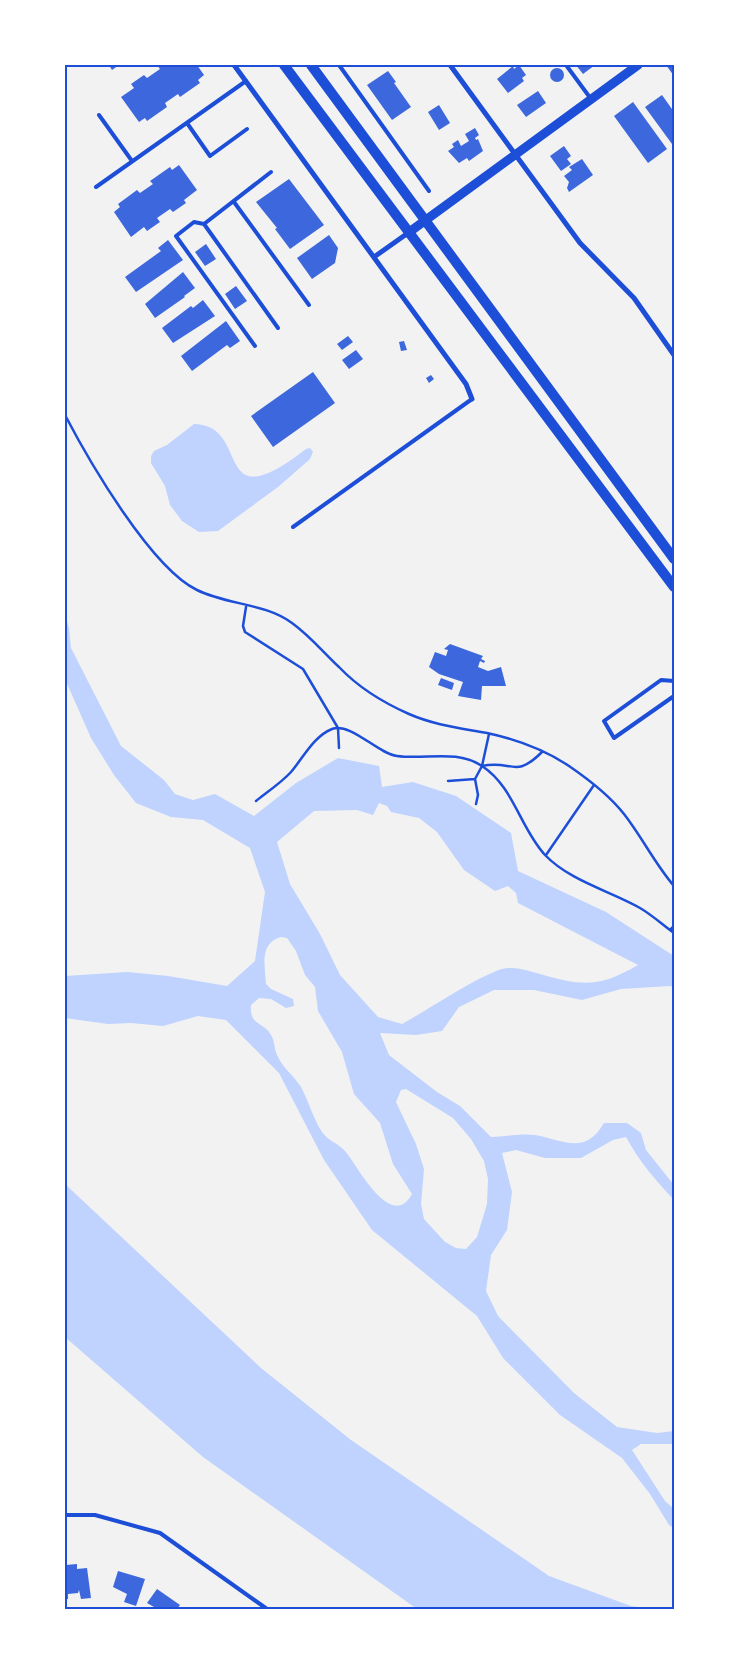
<svg xmlns="http://www.w3.org/2000/svg" width="739" height="1674" viewBox="0 0 739 1674" font-family="Poppins,sans-serif">
<style>
.water{fill:#bfd3fe;fill-rule:evenodd}
.building{fill:#3d67dc}
.lines{fill:none;stroke-linecap:round;stroke-linejoin:round}
.path{stroke:#1d4ed8;stroke-width:2.5}
.service{stroke:#1d4ed8;stroke-width:4}
.minor{stroke:#1d4ed8;stroke-width:5}
.tertiary{stroke:#1d4ed8;stroke-width:9}
.secondary{stroke:#1d4ed8;stroke-width:10}
.neatline{fill:none;stroke:#1d4ed8;stroke-width:2}
</style>
<rect width="100%" height="100%" fill="#f2f2f2"/>
<!-- water -->
<path class="water" d="M194 424C253 425 210 523 306 449L310 448 313 452 310 459 278 487 218 531 199 532 182 521 170 505 165 486 151 463V456L154 451 167 445Z
M65 615 69 628 71 648 121 746 164 780 175 794 193 800 215 794 254 816 296 783 338 758 379 766 382 787 413 782 456 796 511 833 518 871 606 912 674 956V987L670 986 621 989 582 1000 534 990H494L459 1007 442 1031 416 1035 380 1033 389 1055 437 1092 460 1106 491 1137C505 1137 521 1133 535 1135 563 1140 585 1156 604 1123H627L641 1133 646 1150 674 1185V1200C655 1180 639 1161 626 1137L613 1140 581 1158H545L516 1150 502 1153 512 1192 507 1230 491 1255 486 1291 498 1316 574 1393 617 1427 657 1433 674 1431V1444H641L632 1450 665 1501 674 1509V1528L669 1525 650 1494 622 1458 560 1415 503 1358 477 1316 372 1230 324 1160 279 1073 226 1020 198 1016 163 1026 131 1023 108 1024 65 1018V976L127 972 168 976 227 986 255 961 265 892 250 848 203 820 171 817 136 803 114 775 91 738 65 679ZM379 803 387 806 391 812 419 818 437 832 464 870 495 891 508 886 516 893 518 903 638 965C598 988 583 986 540 974 528 971 515 966 502 969 497 970 490 974 485 976 456 990 431 1008 402 1024L378 1017 340 975 320 934 290 884 277 842 314 811 357 810 373 815ZM281 937 287 938 296 951 305 975 315 987 318 1011 342 1052 354 1094 380 1123 393 1164 412 1194C391 1233 356 1163 345 1151 338 1143 328 1141 322 1132 313 1118 309 1102 301 1087 294 1076 283 1068 278 1057 274 1050 275 1041 271 1035 264 1022 249 1026 251 1005L259 998 271 999 286 1008 294 1006 293 999 271 989 266 984C265 966 259 943 281 937ZM406 1089 453 1118 471 1139 484 1161 488 1179 487 1204 477 1237 466 1249 456 1248 445 1242 424 1219 421 1204 424 1169 416 1144 396 1102 401 1090Z
M65 1184 261 1368 351 1440 549 1576 631 1606 654 1609H417L203 1457 65 1337Z"/>
<!-- building -->
<path class="building" d="M109 65H119L112 70Z
M157 65H197L204 75 198 80 200 83 180 97 178 94 165 103 167 107 147 121 145 118 139 122 121 97 134 88 131 84 144 75 147 78 160 69Z
M519 65 526 75 522 78 524 81 508 93 497 79 513 66 514 69Z
M576 65H595L583 74Z
M666 65H674V76Z
M550 75a7 7 0 1 1 14 0a7 7 0 1 1-14 0Z
M388 71 396 82 394 83 411 107 392 120 367 85Z
M538 91 546 103 526 117 517 105Z
M662 95 674 112V143L672 144 645 107Z
M633 102 667 149 648 163 614 116Z
M439 105 450 123 439 130 428 112Z
M475 128 479 135 475 138 476 140 478 139 483 151 469 161 467 158 459 163 448 151 454 147 452 144 458 140 461 146 469 141 465 134Z
M564 146 571 156 567 159 571 164 561 171 550 156Z
M582 159 593 175 569 192 567 188 569 182 564 176 572 170 569 167Z
M179 165 197 190 184 200 186 203 173 212 170 209 157 218 160 222 147 231 144 227 131 237 114 212 120 207 118 204 137 190 140 193 153 184 150 181 170 167 172 170Z
M289 179 324 225 290 249 275 229 277 228 256 202Z
M329 235 338 248 335 263 312 279 297 258Z
M168 240 183 260 136 292 125 277 161 251 158 248Z
M206 244 216 259 205 266 195 252Z
M183 272 195 288 184 296 185 297 155 318 145 304Z
M236 286 247 301 235 309 225 294Z
M203 300 215 316 173 343 162 328 191 306 193 308Z
M226 321 240 341 230 348 227 345 192 371 181 356Z
M348 336 353 342 342 350 337 344Z
M404 341 407 350 401 351 399 342Z
M356 350 363 359 349 369 342 360Z
M313 372 335 403 273 447 251 416Z
M431 375 434 379 429 383 426 378Z
M450 644 483 656 481 659 485 661 484 663 480 661 478 667 488 671 501 667 506 686H482L481 700 458 696 463 682 439 674 429 667 435 652 446 656 448 650 444 649Z
M441 678 454 683 452 690 438 685Z
M77 1564V1569L87 1568 91 1598 81 1599 79 1590 78 1593 68 1594V1599H65V1567L66 1565Z
M118 1571 145 1579 136 1606 124 1602 127 1594 113 1587Z
M157 1589 180 1605 177 1609H153L154 1607 147 1603Z"/>
<g class="lines">
<!-- path -->
<path class="path" d="M65 415C89 461 151 568 197 590 227 605 265 603 292 623 310 636 323 652 339 667 358 687 384 703 409 714 434 725 460 728 487 733 515 739 545 750 569 766 588 779 609 795 624 814 642 837 655 864 674 886
M246 607 243 626 245 632 303 669 338 728 339 748
M482 766C512 759 514 780 542 752
M475 779 478 795 476 804
M448 781 475 779 482 766 489 734
M256 801C267 792 281 783 291 772 303 758 314 736 332 729 351 722 378 754 397 756 426 760 456 749 482 766 514 787 520 828 545 855 570 881 610 891 640 908 652 915 663 925 674 933
M546 855 594 785
M670 930 674 926"/>
<!-- service -->
<path class="service" d="M339 65 429 191
M566 65 591 99
M99 115 132 161
M187 123 210 156 247 129
M96 187 246 81
M234 202 309 305
M204 224 278 328
M255 346 176 236 194 222 204 224 271 172
M293 527 472 399
M674 681 661 680 604 721 614 738 674 696
M65 1515H95L160 1533 267 1609"/>
<!-- minor -->
<path class="minor" d="M234 65 466 384 472 399
M450 65 580 243 634 298 674 355
M374 257 408 233"/>
<!-- tertiary -->
<path class="tertiary" d="M408 233 638 65"/>
<!-- secondary -->
<path class="secondary" d="M284 65 674 587
M311 65 674 559"/>
</g>
<!-- border -->
<rect width="739" height="1674" fill="none" stroke="#ffffff" stroke-width="132"/>
<rect x="66" y="66" width="607" height="1542" class="neatline"/>
</svg>
